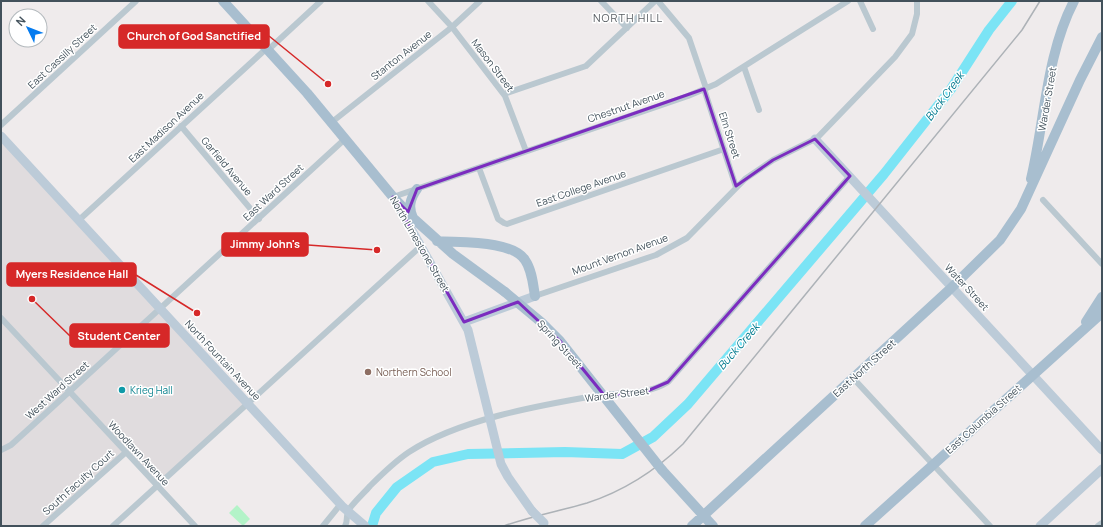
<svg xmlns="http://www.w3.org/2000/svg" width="1103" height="527" viewBox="0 0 1103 527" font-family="Manrope,sans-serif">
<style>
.education{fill:#e0dcde}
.green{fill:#b3f3c8}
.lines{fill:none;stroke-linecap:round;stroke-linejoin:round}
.river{stroke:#7be4f5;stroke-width:10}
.street{stroke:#bac8d0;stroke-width:6}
.secondary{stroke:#bccbd8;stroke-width:9}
.primary{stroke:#a8becf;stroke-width:10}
.rail{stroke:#adb2b7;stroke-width:1.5}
.secondary-bridge{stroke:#bccbd8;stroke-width:9}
.primary-bridge{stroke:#a8becf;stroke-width:10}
.marked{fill:none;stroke:#7b2cbf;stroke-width:3;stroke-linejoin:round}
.education-dot{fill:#8d6e63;stroke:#fff;stroke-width:1.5}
.culture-dot{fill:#0f9aa8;stroke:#fff;stroke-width:1.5}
.labels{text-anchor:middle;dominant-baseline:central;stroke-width:3;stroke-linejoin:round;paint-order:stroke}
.street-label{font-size:10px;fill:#42515b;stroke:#fff}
.education-label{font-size:10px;fill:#785e54;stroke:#fff;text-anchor:start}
.culture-label{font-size:10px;fill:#0d838f;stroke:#fff;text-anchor:start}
.neighbourhood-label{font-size:11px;letter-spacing:1px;fill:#585d62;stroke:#fff}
.water-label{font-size:11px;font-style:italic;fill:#037c90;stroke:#fff}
.leader{fill:none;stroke:#d62828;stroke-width:1.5}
.callout-dot{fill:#d62828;stroke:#fff;stroke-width:1.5}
.callout{fill:#d62828;stroke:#d62828;stroke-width:1.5}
.callout-label{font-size:11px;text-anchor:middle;font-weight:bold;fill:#fff}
</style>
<rect width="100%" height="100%" fill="#efebec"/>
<!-- education -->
<path class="education" d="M1 136 248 404 157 486 125 453 43 526H1Z"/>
<!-- green -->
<path class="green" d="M237 505 250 519 243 526 229 513Z"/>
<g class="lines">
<!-- river -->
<path class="river" d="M372 526 376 513 397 487 433 462 468 454 565 452 622 454 653 437 688 404 884 174 951 89 989 30 1012 1"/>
<!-- street -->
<path class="street" d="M428 1 452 27 505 96 526 151
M601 1 627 28
M658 1 689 38 706 88
M860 1 873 29
M268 50 321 1
M744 67 759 110
M704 89 736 187
M504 94 586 66 655 1
M332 122 452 27 480 1
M1 125 136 1
M181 126 259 219
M479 168 498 219 504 223 507 224 724 149
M393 197 688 96 716 84 848 1
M1043 200 1102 264
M79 220 267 48
M535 296 656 255 687 238 745 179 773 160 817 138 895 57 912 34 917 14V1
M1 318 195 526
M853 378 990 526
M1 450 11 445 33 425 346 138
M43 526 125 453
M113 526 421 246
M323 526 340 505
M345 526C348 521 346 516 348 511 351 505 365 492 370 486 382 474 394 462 409 452 458 420 536 406 594 396 619 392 646 396 668 382L850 176
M1098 526 1102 523"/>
<!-- secondary -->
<path class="secondary" d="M1 136 343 507 365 526
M815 139 1102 450
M397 204 468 330 501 464 508 477 532 511
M464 322 535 296
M1040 526 1102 469"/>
<!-- primary -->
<path class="primary" d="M223 1 307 93 393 197 414 219 453 254 505 292
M1031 179C1045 120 1046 55 1074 1
M413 218C408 207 410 199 417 189
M437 241C460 243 512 240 525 260 532 270 533 284 535 296
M1086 322 1102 297
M662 470 713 526
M692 526 948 291 1000 240 1021 209 1080 80 1102 37
M865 526 1102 313"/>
<!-- rail -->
<path class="rail" d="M504 526C531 516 560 511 587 503 624 491 655 471 683 444L1022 30 1040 1"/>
<!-- secondary-bridge -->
<path class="secondary-bridge" d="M532 511 544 523"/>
<!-- primary-bridge -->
<path class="primary-bridge" d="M505 292 541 322 560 341 662 470"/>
</g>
<!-- marked area -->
<path class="marked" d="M704 89 736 186 773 160 815 139 850 176 668 382 645 392 604 395 560 341 518 302 464 322 393 197 408 212 417 189Z"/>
<!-- markers -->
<circle class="education-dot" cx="368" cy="372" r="4"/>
<circle class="culture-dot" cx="122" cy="390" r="4"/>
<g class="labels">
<!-- street labels -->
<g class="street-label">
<text transform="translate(401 55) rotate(-38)">Stanton Avenue</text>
<text transform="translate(62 56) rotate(-43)">East Cassilly Street</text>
<text transform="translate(493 65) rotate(53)">Mason Street</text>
<text transform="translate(1047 99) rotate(-80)">Warder Street</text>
<text transform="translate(626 106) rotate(-19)">Chestnut Avenue</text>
<text transform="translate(166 127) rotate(-43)">East Madison Avenue</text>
<text transform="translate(730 135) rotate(72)">Elm Street</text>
<text transform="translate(227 166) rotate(50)">Garfield Avenue</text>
<text transform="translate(581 188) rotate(-19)">East College Avenue</text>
<text transform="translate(273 192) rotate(-43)">East Ward Street</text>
<text transform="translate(420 244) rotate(60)">North Limestone Street</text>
<text transform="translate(620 254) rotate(-20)">Mount Vernon Avenue</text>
<text transform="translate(967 287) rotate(47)">Water Street</text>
<text transform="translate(560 344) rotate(48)">Spring Street</text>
<text transform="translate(223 360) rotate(47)">North Fountain Avenue</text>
<text transform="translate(864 368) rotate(-42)">East North Street</text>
<text transform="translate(57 390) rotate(-42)">West Ward Street</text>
<text transform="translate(617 394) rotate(-7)">Warder Street</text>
<text transform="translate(983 419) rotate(-42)">East Columbia Street</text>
<text transform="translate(139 453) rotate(47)">Woodlawn Avenue</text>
<text transform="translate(78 482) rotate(-42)">South Faculty Court</text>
</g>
<!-- education labels -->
<g class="education-label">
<text x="376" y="372">Northern School</text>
</g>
<!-- culture labels -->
<g class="culture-label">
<text x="130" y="390">Krieg Hall</text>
</g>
<!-- neighbourhood labels -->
<g class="neighbourhood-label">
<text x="628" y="17">NORTH HILL</text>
</g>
<!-- water labels -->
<g class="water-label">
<text transform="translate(944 96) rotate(-54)">Buck Creek</text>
<text transform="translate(738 346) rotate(-49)">Buck Creek</text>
</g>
</g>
<!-- callouts -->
<path class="leader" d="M328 84L269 36M377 250L308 245M197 313L136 275M32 299L70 336"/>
<g class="callout-dot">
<circle cx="328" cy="84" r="4"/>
<circle cx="377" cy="250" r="4"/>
<circle cx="197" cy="313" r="4"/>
<circle cx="32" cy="299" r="4"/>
</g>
<g class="callout">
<rect x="119" y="25" width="150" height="23" rx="4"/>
<rect x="222" y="233" width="86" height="23" rx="4"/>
<rect x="7" y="263" width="129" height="23" rx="4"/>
<rect x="70" y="324" width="99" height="23" rx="4"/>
</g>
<g class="callout-label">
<text x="194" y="40">Church of God Sanctified</text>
<text x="265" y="248">Jimmy John's</text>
<text x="72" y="278">Myers Residence Hall</text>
<text x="119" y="340">Student Center</text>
</g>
<!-- border -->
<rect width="1103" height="527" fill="none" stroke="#42515b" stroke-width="4"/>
<!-- north arrow -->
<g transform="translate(28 28) rotate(313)"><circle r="19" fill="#ffffff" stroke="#b3b9bd"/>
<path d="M0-3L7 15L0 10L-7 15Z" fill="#057bef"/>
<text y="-6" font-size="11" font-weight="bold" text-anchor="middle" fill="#42515b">N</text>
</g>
</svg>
